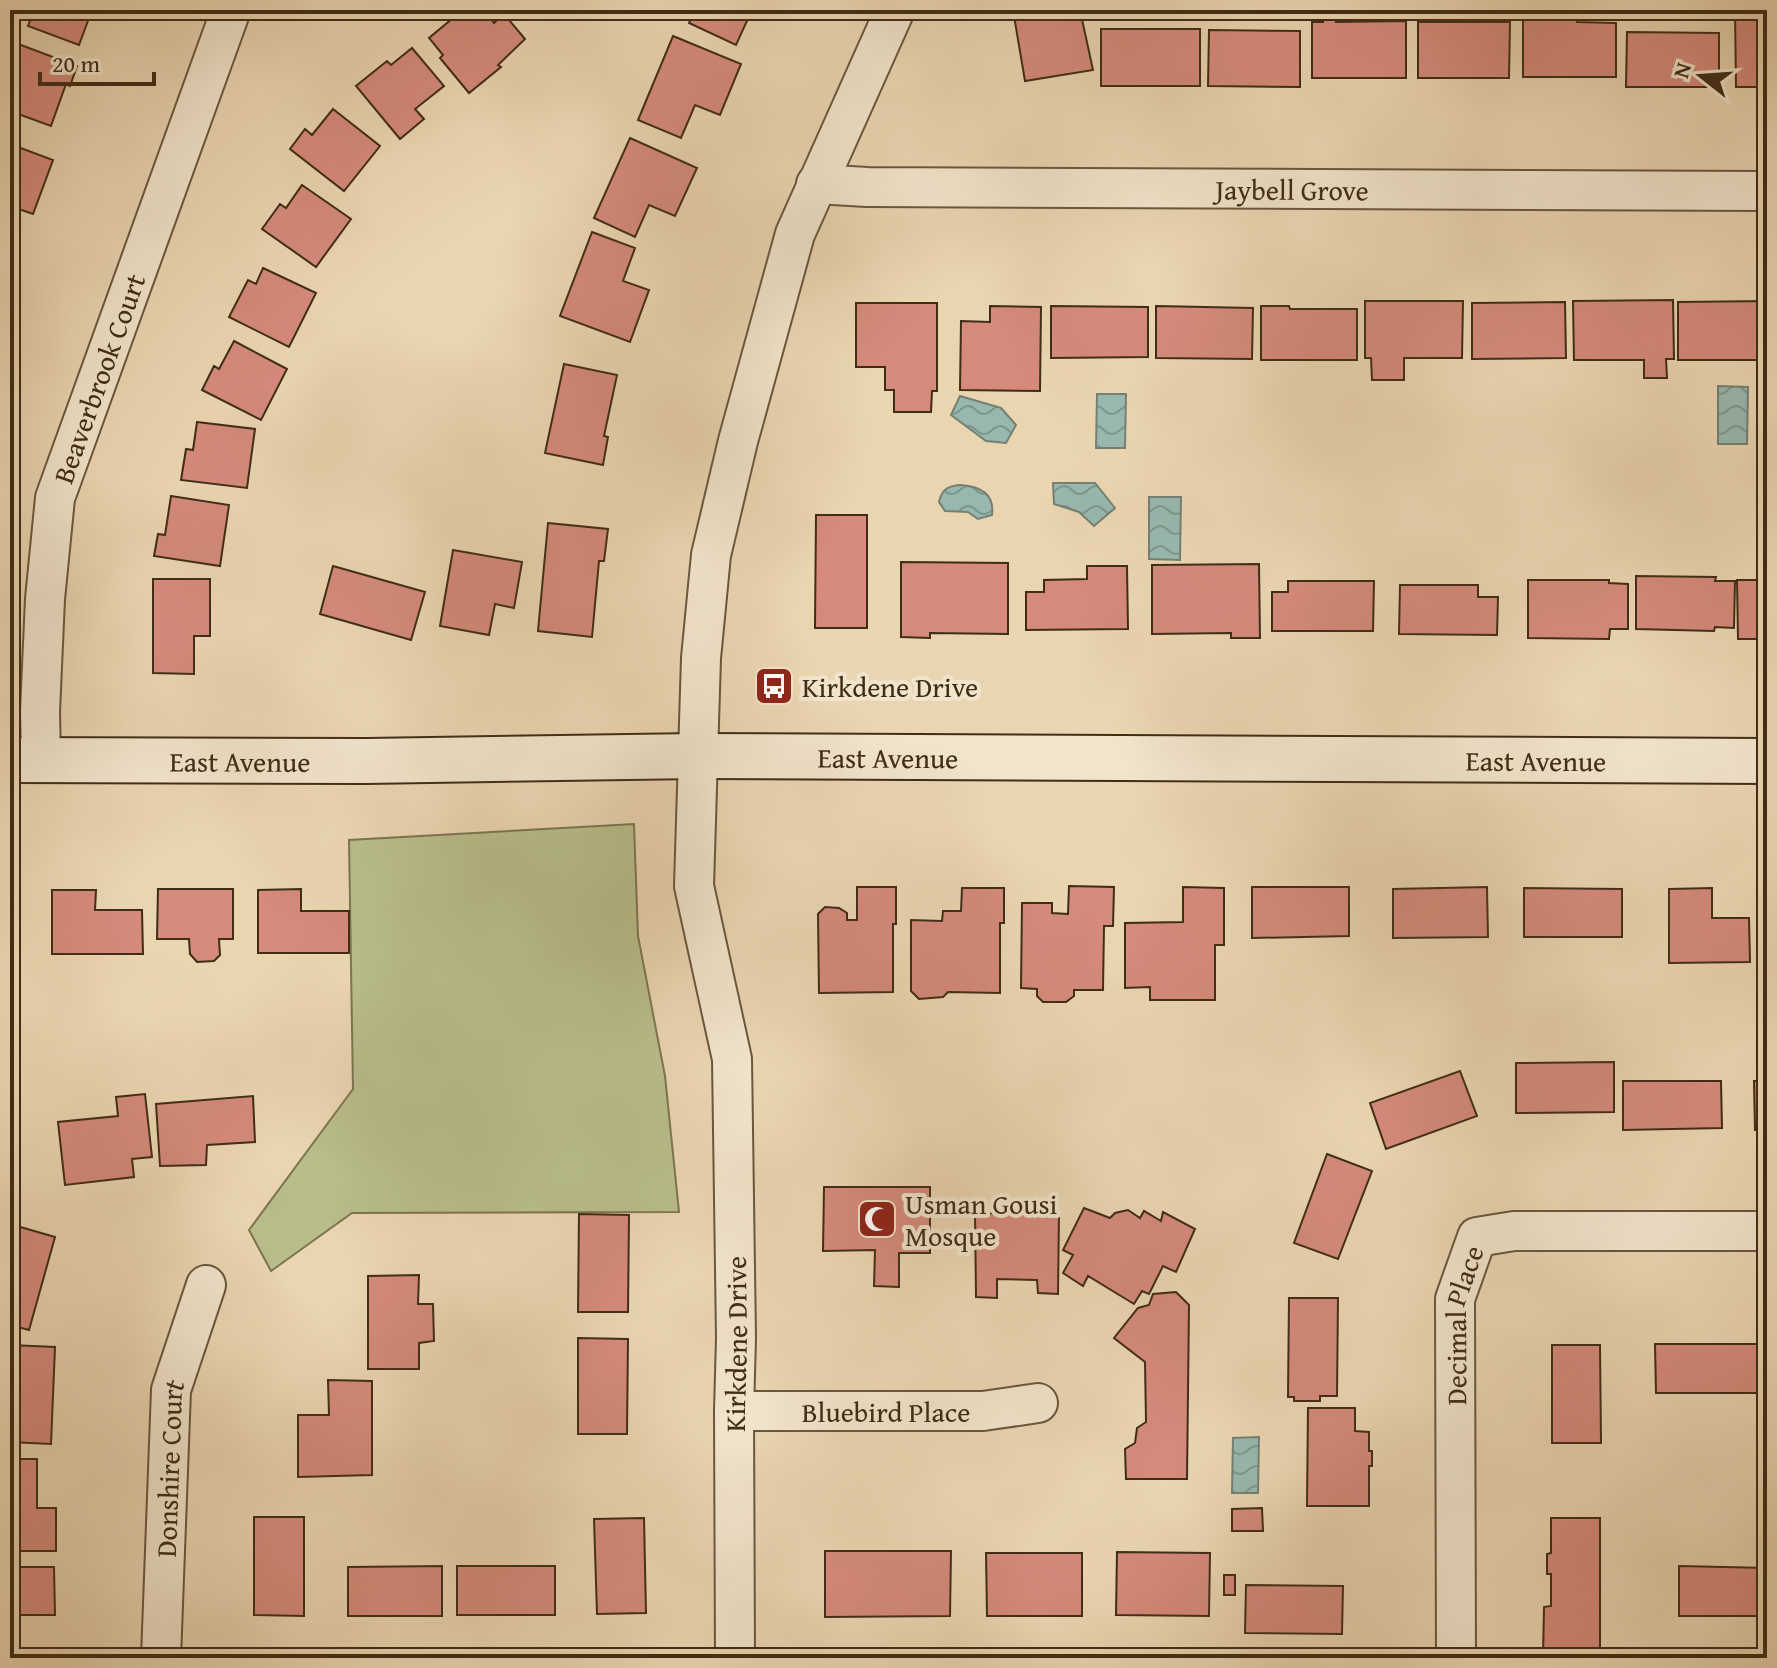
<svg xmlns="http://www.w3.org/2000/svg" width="1777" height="1668" viewBox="0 0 1777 1668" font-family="'Gentium Book Plus',serif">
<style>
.park{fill:#b8bd8a;stroke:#7c7550;stroke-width:2}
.water{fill:url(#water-waves);stroke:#758072;stroke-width:2}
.building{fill:#d58a7b;stroke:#402d16;stroke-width:2}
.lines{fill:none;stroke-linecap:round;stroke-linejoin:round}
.street-casing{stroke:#6a573d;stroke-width:42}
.secondary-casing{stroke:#402d16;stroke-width:48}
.street{stroke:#f1e4cc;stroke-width:38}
.secondary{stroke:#f1e4cc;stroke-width:44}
.labels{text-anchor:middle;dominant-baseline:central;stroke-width:8;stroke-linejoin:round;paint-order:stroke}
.street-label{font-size:28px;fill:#402d16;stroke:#f1e4cc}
.poi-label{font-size:28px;fill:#402d16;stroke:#f1e4cc;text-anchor:start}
</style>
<defs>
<pattern id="water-waves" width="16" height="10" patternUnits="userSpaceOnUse" patternTransform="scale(2)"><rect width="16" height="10" fill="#98b8af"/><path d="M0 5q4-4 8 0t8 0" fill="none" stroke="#7d968d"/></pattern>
</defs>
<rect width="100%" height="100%" fill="#ead5b1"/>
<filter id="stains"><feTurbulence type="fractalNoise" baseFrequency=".0025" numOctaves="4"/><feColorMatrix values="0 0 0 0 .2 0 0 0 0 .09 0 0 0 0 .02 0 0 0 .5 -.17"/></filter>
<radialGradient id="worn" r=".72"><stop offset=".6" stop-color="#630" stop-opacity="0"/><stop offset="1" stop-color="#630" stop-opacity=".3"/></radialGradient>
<!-- park -->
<path class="park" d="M634 824 638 936 665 1076 679 1212 352 1213 271 1271 249 1230 353 1089 349 840Z"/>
<!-- water -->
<path class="water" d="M1718 386 1748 387 1747 444H1718Z
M1097 394H1126L1125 448H1096Z
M960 396 1001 408 1016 425 1006 443 986 441 951 415Z
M1053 483H1095L1115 508 1094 526 1079 512 1054 504Z
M960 485C979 486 995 493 992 515L978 519 968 512 945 511 939 502C942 489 948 486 960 485Z
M1149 497H1181L1180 560 1149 559Z
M1259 1437 1258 1493H1232L1233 1438Z"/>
<!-- building -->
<path class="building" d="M34 10H92L79 45 28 26Z
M475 10H484L494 23 504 14 525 39 498 65 501 67 469 93 440 58 443 55 429 38 458 14 463 20Z
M678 10H752L736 45 689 23 692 17Z
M1013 10H1080L1093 70 1025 81Z
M1527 10H1572L1576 14 1577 22 1616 23V77H1523V15Z
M1735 10H1767V87H1736Z
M1323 12H1337L1336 22 1406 21V78H1312V22H1323Z
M1418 22H1510L1509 78H1418Z
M1101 29H1200V86H1101Z
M1209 30 1300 31V87L1208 86Z
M1627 32 1719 33V87H1626Z
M673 36 741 64 720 115 695 105 681 138 638 120Z
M13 42 77 66 70 86 66 84 51 126 10 111V93L18 70 10 67Z
M412 48 444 86 415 109 424 119 400 139 356 86 387 61 391 65Z
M333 109 380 146 344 191 290 149 305 129 312 135Z
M630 138 697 168 675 216 649 205 635 237 594 218Z
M10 144 53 160 33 214 10 206Z
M302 185 351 219 316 267 262 229 280 204 286 208Z
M10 226 20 229 10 258Z
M592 232 635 248 623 281 649 290 630 342 560 316Z
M263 268 316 293 289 347 229 317 248 280 256 284Z
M1673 300 1674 359H1666L1667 378H1644V360H1574L1573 301Z
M1365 301H1463L1462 358H1404V380H1372L1371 358H1365Z
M1767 301V360H1678V302Z
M1565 302 1566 358 1472 359V303Z
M856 303H937V391H932L931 412H894V390H885V367H856Z
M990 306 1041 307 1040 391 960 390 961 321 990 322Z
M1051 306 1148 307V357L1051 358Z
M1156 306 1253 308 1252 359 1156 358Z
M1261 306H1289L1290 309H1357V360H1261Z
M234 341 287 369 261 420 202 390 214 366 219 369Z
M564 364 617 375 604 436 608 437 603 465 545 453Z
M197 422 255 429 247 488 181 480 186 449 193 450Z
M171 496 229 505 220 566 154 556 158 534 165 535Z
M816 515H867V628H815Z
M548 523 608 529 604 561H599L592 637 538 631Z
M453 550 522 562 514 608 495 604 489 635 440 626Z
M901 562 1008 563V634L930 633V638L901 637Z
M1259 564 1260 638H1231V633L1152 634V565Z
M333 566 425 592 411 640 320 614Z
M1087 566H1127L1128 629 1026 630V592H1044V580L1087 579Z
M1636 576 1716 577 1715 581H1735L1734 628 1715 627 1714 631 1636 629Z
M153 579H210V636H194V674L153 673Z
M1528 580H1609V583L1628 584V629H1610L1609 639 1528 638Z
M1737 580H1767V639H1738Z
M1288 581H1374L1373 631H1272V592H1288Z
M1400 585H1478V597H1498L1497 635 1399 634Z
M1069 886 1114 887 1113 926H1104L1103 990H1074V996L1066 1002H1043L1037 996V989L1021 988 1022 903H1052V913L1068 914Z
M857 887H896V924H893V992L819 993 818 914 825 907 839 908 847 913V920H857Z
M1183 887 1224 888V945H1215V1000H1150V987L1125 988V923L1183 922Z
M1252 887H1349V936L1252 938Z
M1487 887 1488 937 1393 938V889Z
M962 888H1004V923H1000V993L948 992 943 997 919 999 911 991V920L942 921 943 911H961Z
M1524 888 1622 889V937H1524Z
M1712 888V918H1749L1750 962 1669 963V889Z
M158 889H233V939H219L220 955 214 961 197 962 190 954 189 939H157Z
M301 889V911H349V953H258V890Z
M10 890H12V964H10Z
M52 890H96L95 910H142L143 954H52Z
M1614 1062V1112L1516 1113V1063Z
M1460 1071 1477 1116 1386 1149 1370 1103Z
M1623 1081H1721L1722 1128 1623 1130Z
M1754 1081H1767V1130H1755Z
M145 1094 152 1157 132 1159 134 1177 65 1185 58 1122 118 1116 116 1097Z
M253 1096 255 1142 207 1145 206 1165 160 1166 156 1104Z
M1327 1154 1372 1171 1338 1259 1294 1243Z
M824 1187H930V1253H899V1287L874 1286 875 1250 823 1251Z
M1084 1208 1110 1218 1115 1213 1128 1210 1140 1218 1144 1211 1161 1221 1163 1212 1195 1229 1176 1272 1163 1266 1149 1294 1142 1291 1134 1304 1088 1276 1083 1286 1063 1273 1073 1255 1063 1250Z
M975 1213 1059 1215 1058 1294 1038 1293 1037 1280 997 1279V1298L976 1297Z
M579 1214 629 1215 628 1312H578Z
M10 1224 55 1237 29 1330 10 1325Z
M419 1275 418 1304H433L434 1341 419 1343V1369H368V1276Z
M1176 1292 1189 1305 1187 1479H1126L1125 1449 1135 1443 1137 1428 1146 1422 1145 1362 1114 1338 1138 1308 1149 1305 1153 1294Z
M1289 1298H1338L1337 1396H1320V1401H1294V1397H1288Z
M578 1338 628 1339 627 1434H578Z
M1655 1344H1767V1393H1656Z
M10 1345 55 1347 51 1444 10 1442Z
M1552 1345H1600L1601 1443H1552Z
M328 1380 372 1381V1475L298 1477V1415H329Z
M1308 1408H1355V1431L1369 1432V1451H1372V1466H1369V1506H1307Z
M10 1459H37V1508H56V1551H10Z
M1262 1508 1263 1531H1232V1509Z
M254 1517H304V1616L254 1615Z
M644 1518 646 1613 597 1614 594 1519Z
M1551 1518H1600V1658H1543L1544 1607 1551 1606V1574H1547V1554L1551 1553Z
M825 1551H951L950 1616 825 1617Z
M1117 1552 1210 1553 1209 1616 1116 1615Z
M986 1553H1082V1616H987Z
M442 1566V1616H348V1567Z
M457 1566H555V1615H457Z
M1679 1566 1767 1568V1616H1679Z
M10 1567H54L55 1615H10Z
M1224 1575H1235V1595H1224Z
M1246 1585 1343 1586 1342 1634 1245 1633Z"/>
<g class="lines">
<defs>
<g id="street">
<path id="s1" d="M816 184 867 187 1767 191"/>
<path id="s2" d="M41 760 40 711 45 599 55 498 231 10"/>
<path id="s3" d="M734 1411H983L1038 1403"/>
<path id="s4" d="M161 1658 171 1390 206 1285"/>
<path id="s5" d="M735 1658 734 1411 736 1338 732 1059 694 886 701 658 711 555 738 441 795 234 895 10"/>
<path id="s6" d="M1456 1658 1455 1299 1477 1237 1514 1231H1767"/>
</g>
<g id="secondary">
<path id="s7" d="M10 760 366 761 697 756 1767 761"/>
</g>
</defs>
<!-- street casing -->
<use href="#street" class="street-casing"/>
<!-- secondary casing -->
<use href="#secondary" class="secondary-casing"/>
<!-- street -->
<use href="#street" class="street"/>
<!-- secondary -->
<use href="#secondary" class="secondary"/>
</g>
<!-- icons -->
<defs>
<symbol id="bus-square" viewBox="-11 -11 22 22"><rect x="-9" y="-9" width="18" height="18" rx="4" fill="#8f2418" stroke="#f1e4cc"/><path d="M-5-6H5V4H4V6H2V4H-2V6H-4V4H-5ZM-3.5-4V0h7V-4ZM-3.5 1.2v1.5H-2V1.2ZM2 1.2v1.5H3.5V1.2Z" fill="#fff"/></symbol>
<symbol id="mosque-square" viewBox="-11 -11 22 22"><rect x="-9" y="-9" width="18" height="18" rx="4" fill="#8f2418" stroke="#f1e4cc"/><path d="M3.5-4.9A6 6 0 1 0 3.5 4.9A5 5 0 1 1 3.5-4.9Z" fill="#fff"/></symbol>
</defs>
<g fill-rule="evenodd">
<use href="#bus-square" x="752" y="664" width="44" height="44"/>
<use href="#mosque-square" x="855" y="1197" width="44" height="44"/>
</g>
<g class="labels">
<!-- street labels -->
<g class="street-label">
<text stroke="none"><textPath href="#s1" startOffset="476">Jaybell Grove</textPath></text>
<text stroke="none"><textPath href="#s2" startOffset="390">Beaverbrook Court</textPath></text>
<text stroke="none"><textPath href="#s7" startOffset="878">East Avenue</textPath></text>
<text stroke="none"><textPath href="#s7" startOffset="230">East Avenue</textPath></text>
<text stroke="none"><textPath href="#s7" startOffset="1526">East Avenue</textPath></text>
<text stroke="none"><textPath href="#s6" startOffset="334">Decimal Place</textPath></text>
<text stroke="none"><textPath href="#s5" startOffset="314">Kirkdene Drive</textPath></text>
<text stroke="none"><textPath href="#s3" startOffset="152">Bluebird Place</textPath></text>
<text stroke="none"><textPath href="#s4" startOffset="190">Donshire Court</textPath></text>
</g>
<!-- poi labels -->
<g class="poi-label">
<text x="802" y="686">Kirkdene Drive</text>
<text x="905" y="1203">Usman Gousi<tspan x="905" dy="32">Mosque</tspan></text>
</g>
</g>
<!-- margin -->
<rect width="1777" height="1668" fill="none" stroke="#ead5b1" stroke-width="40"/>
<rect x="12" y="12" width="1753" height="1644" fill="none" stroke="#402d16" stroke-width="4"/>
<rect x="20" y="20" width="1737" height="1628" fill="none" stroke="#402d16" stroke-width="2"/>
<!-- north arrow -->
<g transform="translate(1701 76) rotate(287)" stroke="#f1e4cc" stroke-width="6" paint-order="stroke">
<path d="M0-6L14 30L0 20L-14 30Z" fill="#402d16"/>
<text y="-12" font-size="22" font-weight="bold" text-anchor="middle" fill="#402d16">N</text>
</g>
<!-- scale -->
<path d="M40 72v12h114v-12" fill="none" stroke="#402d16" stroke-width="4"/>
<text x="52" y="72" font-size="24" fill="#402d16" stroke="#f1e4cc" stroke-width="6" paint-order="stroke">20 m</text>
<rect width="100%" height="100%" filter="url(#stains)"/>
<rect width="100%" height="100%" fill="url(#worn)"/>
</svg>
